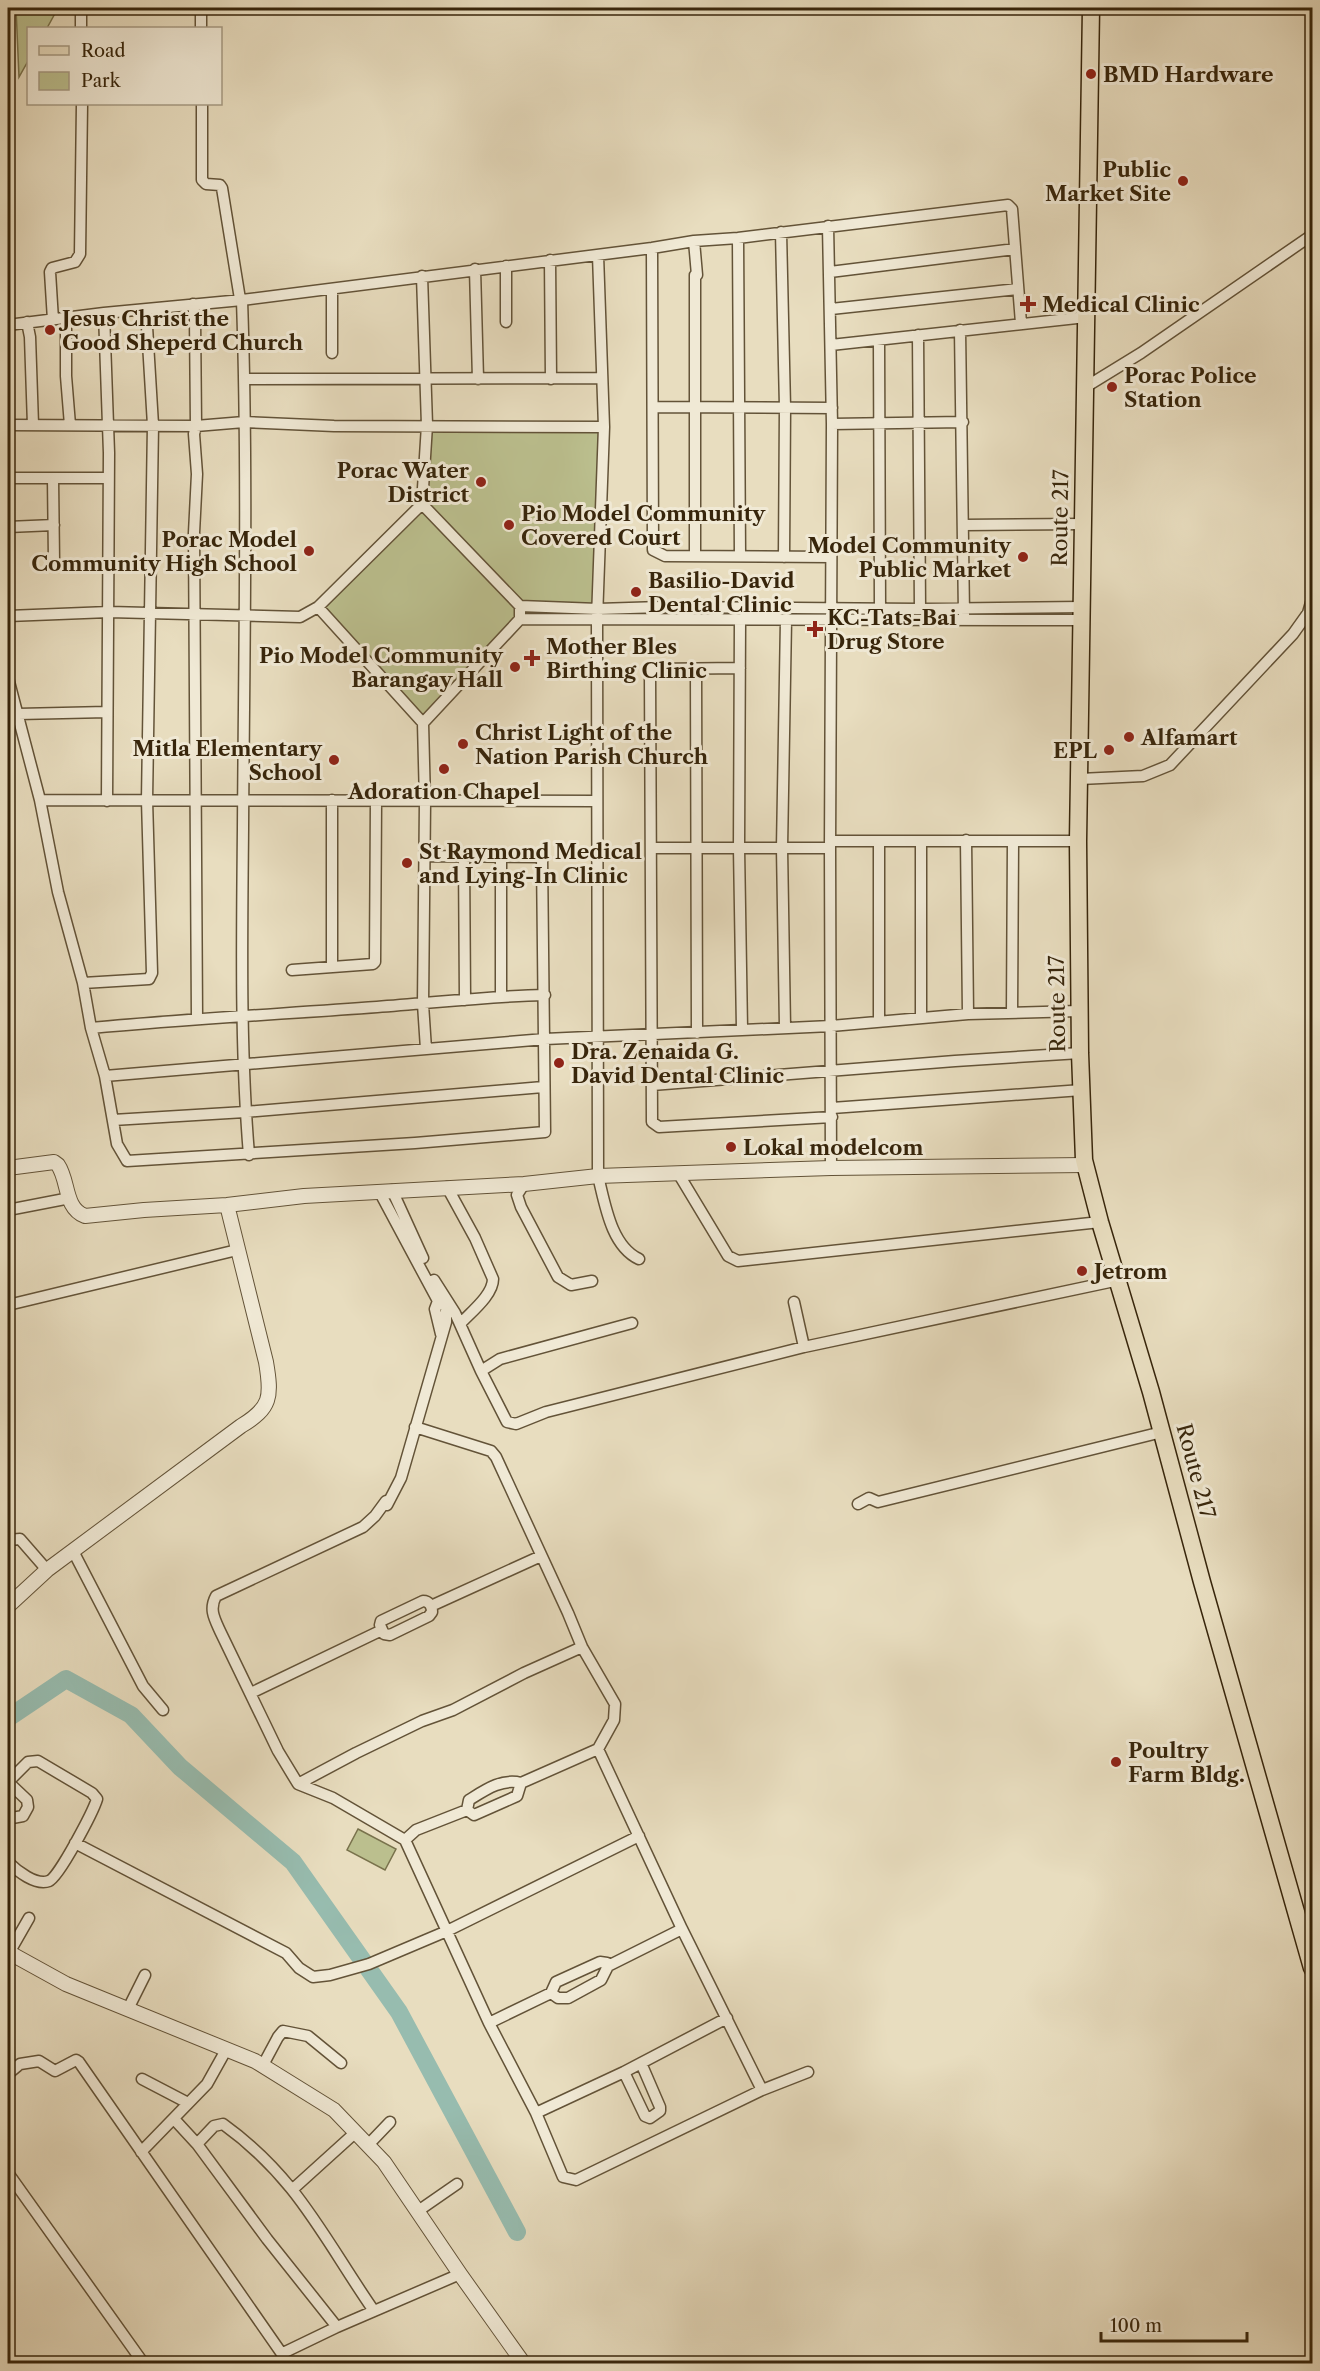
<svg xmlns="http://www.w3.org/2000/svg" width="1320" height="2371" viewBox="0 0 1320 2371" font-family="'Libre Caslon Text',serif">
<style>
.green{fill:#bbbf8e;stroke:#79724c;stroke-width:1.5}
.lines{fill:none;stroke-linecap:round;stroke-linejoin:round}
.river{stroke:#97bcaf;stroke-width:18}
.minor-casing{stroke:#635338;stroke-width:13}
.tertiary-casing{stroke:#635338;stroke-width:16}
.primary-casing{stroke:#37250b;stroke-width:19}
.minor{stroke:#f0e9d5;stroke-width:10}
.tertiary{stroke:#f0e9d5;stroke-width:14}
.primary{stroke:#e8ddbf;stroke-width:16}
.poi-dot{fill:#8f2418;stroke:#f0e9d5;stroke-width:2}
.labels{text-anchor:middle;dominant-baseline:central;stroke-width:6;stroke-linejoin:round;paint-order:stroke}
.poi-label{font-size:21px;font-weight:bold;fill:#37250b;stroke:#f0e9d5;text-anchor:start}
.street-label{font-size:21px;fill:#37250b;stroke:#f0e9d5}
</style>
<rect width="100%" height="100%" fill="#e8ddbf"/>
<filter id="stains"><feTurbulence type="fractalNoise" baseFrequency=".00333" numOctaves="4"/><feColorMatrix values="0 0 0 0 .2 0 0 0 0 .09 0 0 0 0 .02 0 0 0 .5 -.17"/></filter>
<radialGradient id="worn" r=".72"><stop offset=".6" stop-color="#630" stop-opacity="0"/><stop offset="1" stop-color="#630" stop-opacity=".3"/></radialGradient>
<!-- green -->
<path class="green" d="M16 8H58L47 28H28V61L19 77Z
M427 425 604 427 598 609 520 607V619L423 723 318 607 422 504Z
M358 1829 396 1849 385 1870 347 1850Z"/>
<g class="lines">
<!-- river -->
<path class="river" d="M8 1718 66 1679 131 1715 180 1767 293 1862 399 2012 517 2232"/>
<defs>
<path id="minor" d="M81 8V28
M201 8V28
M202 104V180L206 184 220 185 222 188 240 299
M828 226 832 424 830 848 831 1168
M781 232 785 407 784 557
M738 238 740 556
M694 241 697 275H695V556
M652 248 653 550 665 556 831 557
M598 255 604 427 597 619 598 1176C605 1204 611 1246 639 1259
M550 260 551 379
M506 266V322
M475 269 478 379
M830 272 1015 249
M332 289V353
M242 300C248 476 244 653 243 829 242 938 240 1046 249 1155
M193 304 195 318 196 426 194 434 197 474 194 533 197 1018
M831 309 1018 289
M104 313 109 453 107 801
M66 318V376L70 425
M53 320 50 272 52 268 75 262 80 254 82 104
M27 322 30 337 33 425
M8 325 104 313 242 300 652 248 694 241 738 238 1008 205 1012 209 1021 323
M960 330 964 614
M918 335 920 609
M879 340 880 608
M831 345 1086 317
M245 379 602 378
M1084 388 1141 353 1312 235
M654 407 832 408
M832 424 963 422
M8 425 196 426 244 422 334 426 604 427
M8 478H108
M53 478 54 561
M422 504 520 606V619L423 723
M964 525 1083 524
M8 527 54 525
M520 606 598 609 661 607 920 609 1082 607
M318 607 423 723 425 802 423 1004 426 1049
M8 616 109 612 300 617 318 607 422 504 427 425 422 276
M520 619 1082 620
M740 620 739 848 742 1029
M740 668 653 669 650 674 652 1122 659 1127 832 1117
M696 669 697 1033
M8 678 40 800 58 892 83 983 91 1028 105 1076 117 1144 127 1161 415 1143 545 1132 542 857 425 856
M18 714 107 712
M1080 779 1143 776 1170 765 1293 634 1308 613 1312 599
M40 800 596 801
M332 800V967
M966 840 968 1014
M830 841H1078
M921 841V1018
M879 842V1022
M652 848H830
M464 855 465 1000
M501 856V996
M292 970 373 964 375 962 376 801
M83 983 149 979 152 973 147 800 153 425 146 310
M1012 1013 1013 841
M785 1027 782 848 786 620
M91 1028C186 1019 282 1014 377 1007 433 1003 489 996 545 995
M105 1076 545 1039 831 1026 968 1014 1079 1011
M652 1085 955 1061 1080 1053
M832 1108 1082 1090
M113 1120 245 1112 543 1087
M678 1173 728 1256 738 1261 1100 1222
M524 1184 517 1195 521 1207 558 1277 571 1285 592 1281
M447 1187 475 1238 493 1279C493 1295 471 1312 460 1324
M392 1190 423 1258
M379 1191 438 1301 446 1307V1322L401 1478 387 1505 386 1501 375 1516 363 1527 216 1596C209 1609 214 1618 220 1631L278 1751 298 1784 333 1798 405 1840 489 2023 536 2113 563 2177 576 2180 762 2090 808 2072
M8 1210 70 1198
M434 1280 455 1313 481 1371 500 1359 632 1323
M438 1301 435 1309 441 1334
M794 1302 804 1347
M8 1305 237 1250
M481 1371 507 1422 516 1424 546 1412 804 1347 1119 1280
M858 1504 869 1498 878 1502 1162 1432
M8 1540 20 1539 47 1570
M73 1551 143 1686 163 1710
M423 1601C429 1601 432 1606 432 1612L429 1616 390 1635 384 1634 380 1625 381 1621Z
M431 1606 541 1556
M251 1693 382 1630
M598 1749 682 1929 762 2090
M8 1782 28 1762 38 1761 92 1793 97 1799C93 1812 59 1877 49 1881 36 1886 17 1871 8 1862
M8 1782 27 1800 28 1807 23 1816 12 1818 8 1815
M298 1784 356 1753 422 1721 453 1710 524 1673 582 1647
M467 1810 469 1800C485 1790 502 1778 521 1783
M405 1840 416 1830 467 1810 474 1815 517 1796 521 1783 598 1749 614 1720 615 1704 582 1647 568 1613 496 1457 491 1451 415 1427
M75 1843 286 1953 299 1968 313 1977 330 1975 369 1964 447 1931 639 1836
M9 1953 29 1918
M551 1993 558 1998H568L601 1980 608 1966
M128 2009 145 1975
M489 2023 551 1993 556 1982 600 1962 607 1963 608 1966 682 1929
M263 2065 278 2037 283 2031 308 2036 341 2063
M624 2072 645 2116 650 2118 660 2111V2107L641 2063
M8 2074 20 2064 39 2061 55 2071 76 2060 79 2062 289 2364
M142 2079 188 2103
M536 2113 624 2072 727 2018
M174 2119 197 2144 267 2239 337 2327
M197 2144 214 2126 223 2124C298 2178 324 2239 374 2311
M368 2145 390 2122
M141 2152 207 2084 226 2050
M8 2173 144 2364
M293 2189 356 2132
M418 2211 457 2184
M283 2353 337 2327 460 2274"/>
<path id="tertiary" d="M8 1168 54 1162 58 1165C69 1181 64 1208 85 1216L144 1210 227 1205 304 1196 524 1184 598 1176 831 1168 1085 1165
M8 1606 47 1570 241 1426C271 1408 272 1397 266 1362L227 1205
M8 1952 66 1984 255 2061 334 2110 384 2162 460 2274 524 2364"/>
<path id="primary" d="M1091 8 1078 841 1080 1053 1084 1160 1100 1222 1151 1392 1202 1582 1312 1968"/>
</defs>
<!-- minor casing -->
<use href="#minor" class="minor-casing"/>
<!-- tertiary casing -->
<use href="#tertiary" class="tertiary-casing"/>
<!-- primary casing -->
<use href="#primary" class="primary-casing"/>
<!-- minor -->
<use href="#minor" class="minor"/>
<!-- tertiary -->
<use href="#tertiary" class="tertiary"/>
<!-- primary -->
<use href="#primary" class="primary"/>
</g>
<!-- markers -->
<g class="poi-dot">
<circle cx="1091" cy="74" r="6"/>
<circle cx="1183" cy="181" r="6"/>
<path d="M1025 295h6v6h6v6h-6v6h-6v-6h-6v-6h6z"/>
<circle cx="50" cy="330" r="6"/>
<circle cx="1112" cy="387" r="6"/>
<circle cx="481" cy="482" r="6"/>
<circle cx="509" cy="525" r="6"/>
<circle cx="309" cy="551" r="6"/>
<circle cx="1023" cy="557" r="6"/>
<circle cx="636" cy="592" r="6"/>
<path d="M812 620h6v6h6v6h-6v6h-6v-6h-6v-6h6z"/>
<path d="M529 649h6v6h6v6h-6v6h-6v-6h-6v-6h6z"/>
<circle cx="515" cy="667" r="6"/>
<circle cx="1129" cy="737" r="6"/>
<circle cx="463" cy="744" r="6"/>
<circle cx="1109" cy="750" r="6"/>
<circle cx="334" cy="760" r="6"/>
<circle cx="444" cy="769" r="6"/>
<circle cx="407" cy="863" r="6"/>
<circle cx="559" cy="1063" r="6"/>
<circle cx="731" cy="1147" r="6"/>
<circle cx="1082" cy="1271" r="6"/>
<circle cx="1116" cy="1762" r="6"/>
</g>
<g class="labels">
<!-- poi labels -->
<g class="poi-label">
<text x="1103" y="74">BMD Hardware</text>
<text x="1171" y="169" text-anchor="end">Public<tspan x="1171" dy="24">Market Site</tspan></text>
<text x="1042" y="304">Medical Clinic</text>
<text x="62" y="318">Jesus Christ the<tspan x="62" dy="24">Good Sheperd Church</tspan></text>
<text x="1124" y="375">Porac Police<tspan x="1124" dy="24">Station</tspan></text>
<text x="469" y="470" text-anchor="end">Porac Water<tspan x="469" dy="24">District</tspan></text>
<text x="521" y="513">Pio Model Community<tspan x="521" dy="24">Covered Court</tspan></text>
<text x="297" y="539" text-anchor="end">Porac Model<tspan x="297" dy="24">Community High School</tspan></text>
<text x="1011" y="545" text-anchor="end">Model Community<tspan x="1011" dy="24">Public Market</tspan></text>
<text x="648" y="580">Basilio-David<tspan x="648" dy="24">Dental Clinic</tspan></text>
<text x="827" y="617">KC-Tats-Bai<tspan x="827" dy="24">Drug Store</tspan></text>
<text x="546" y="646">Mother Bles<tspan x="546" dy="24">Birthing Clinic</tspan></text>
<text x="503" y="655" text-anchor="end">Pio Model Community<tspan x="503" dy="24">Barangay Hall</tspan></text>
<text x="475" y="732">Christ Light of the<tspan x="475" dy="24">Nation Parish Church</tspan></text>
<text x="1141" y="737">Alfamart</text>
<text x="322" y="748" text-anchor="end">Mitla Elementary<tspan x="322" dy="24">School</tspan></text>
<text x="1097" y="750" text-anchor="end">EPL</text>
<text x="444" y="791" text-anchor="middle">Adoration Chapel</text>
<text x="419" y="851">St Raymond Medical<tspan x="419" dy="24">and Lying-In Clinic</tspan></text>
<text x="571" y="1051">Dra. Zenaida G.<tspan x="571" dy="24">David Dental Clinic</tspan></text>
<text x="743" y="1147">Lokal modelcom</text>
<text x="1094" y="1271">Jetrom</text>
<text x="1128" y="1750">Poultry<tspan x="1128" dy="24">Farm Bldg.</tspan></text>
</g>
<!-- street labels -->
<g class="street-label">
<text transform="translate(1060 518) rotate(-89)">Route 217</text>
<text transform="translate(1057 1004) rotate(-91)">Route 217</text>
<text transform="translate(1196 1471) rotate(75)">Route 217</text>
</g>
</g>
<!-- margin -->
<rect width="1320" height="2371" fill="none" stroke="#e8ddbf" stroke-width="30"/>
<rect x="9" y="9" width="1302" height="2353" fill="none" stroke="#37250b" stroke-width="3"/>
<rect x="15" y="15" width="1290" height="2341" fill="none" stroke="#37250b" stroke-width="1.5"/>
<!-- legend -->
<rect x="27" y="27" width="195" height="78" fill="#f0e9d5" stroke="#a69b84" stroke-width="1.5"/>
<rect x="39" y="46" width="30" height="9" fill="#e8ddbf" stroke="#a69b84" stroke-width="1.5"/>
<text x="81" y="57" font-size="18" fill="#37250b">Road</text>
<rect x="39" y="72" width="30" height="18" fill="#bbbf8e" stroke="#a69b84" stroke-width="1.5"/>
<text x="81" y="87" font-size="18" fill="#37250b">Park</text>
<!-- scale -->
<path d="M1101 2332v9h146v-9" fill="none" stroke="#37250b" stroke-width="3"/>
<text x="1110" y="2332" font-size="18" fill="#37250b" stroke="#f0e9d5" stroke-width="4.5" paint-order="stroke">100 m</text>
<rect width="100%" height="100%" filter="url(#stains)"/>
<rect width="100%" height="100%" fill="url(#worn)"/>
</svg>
